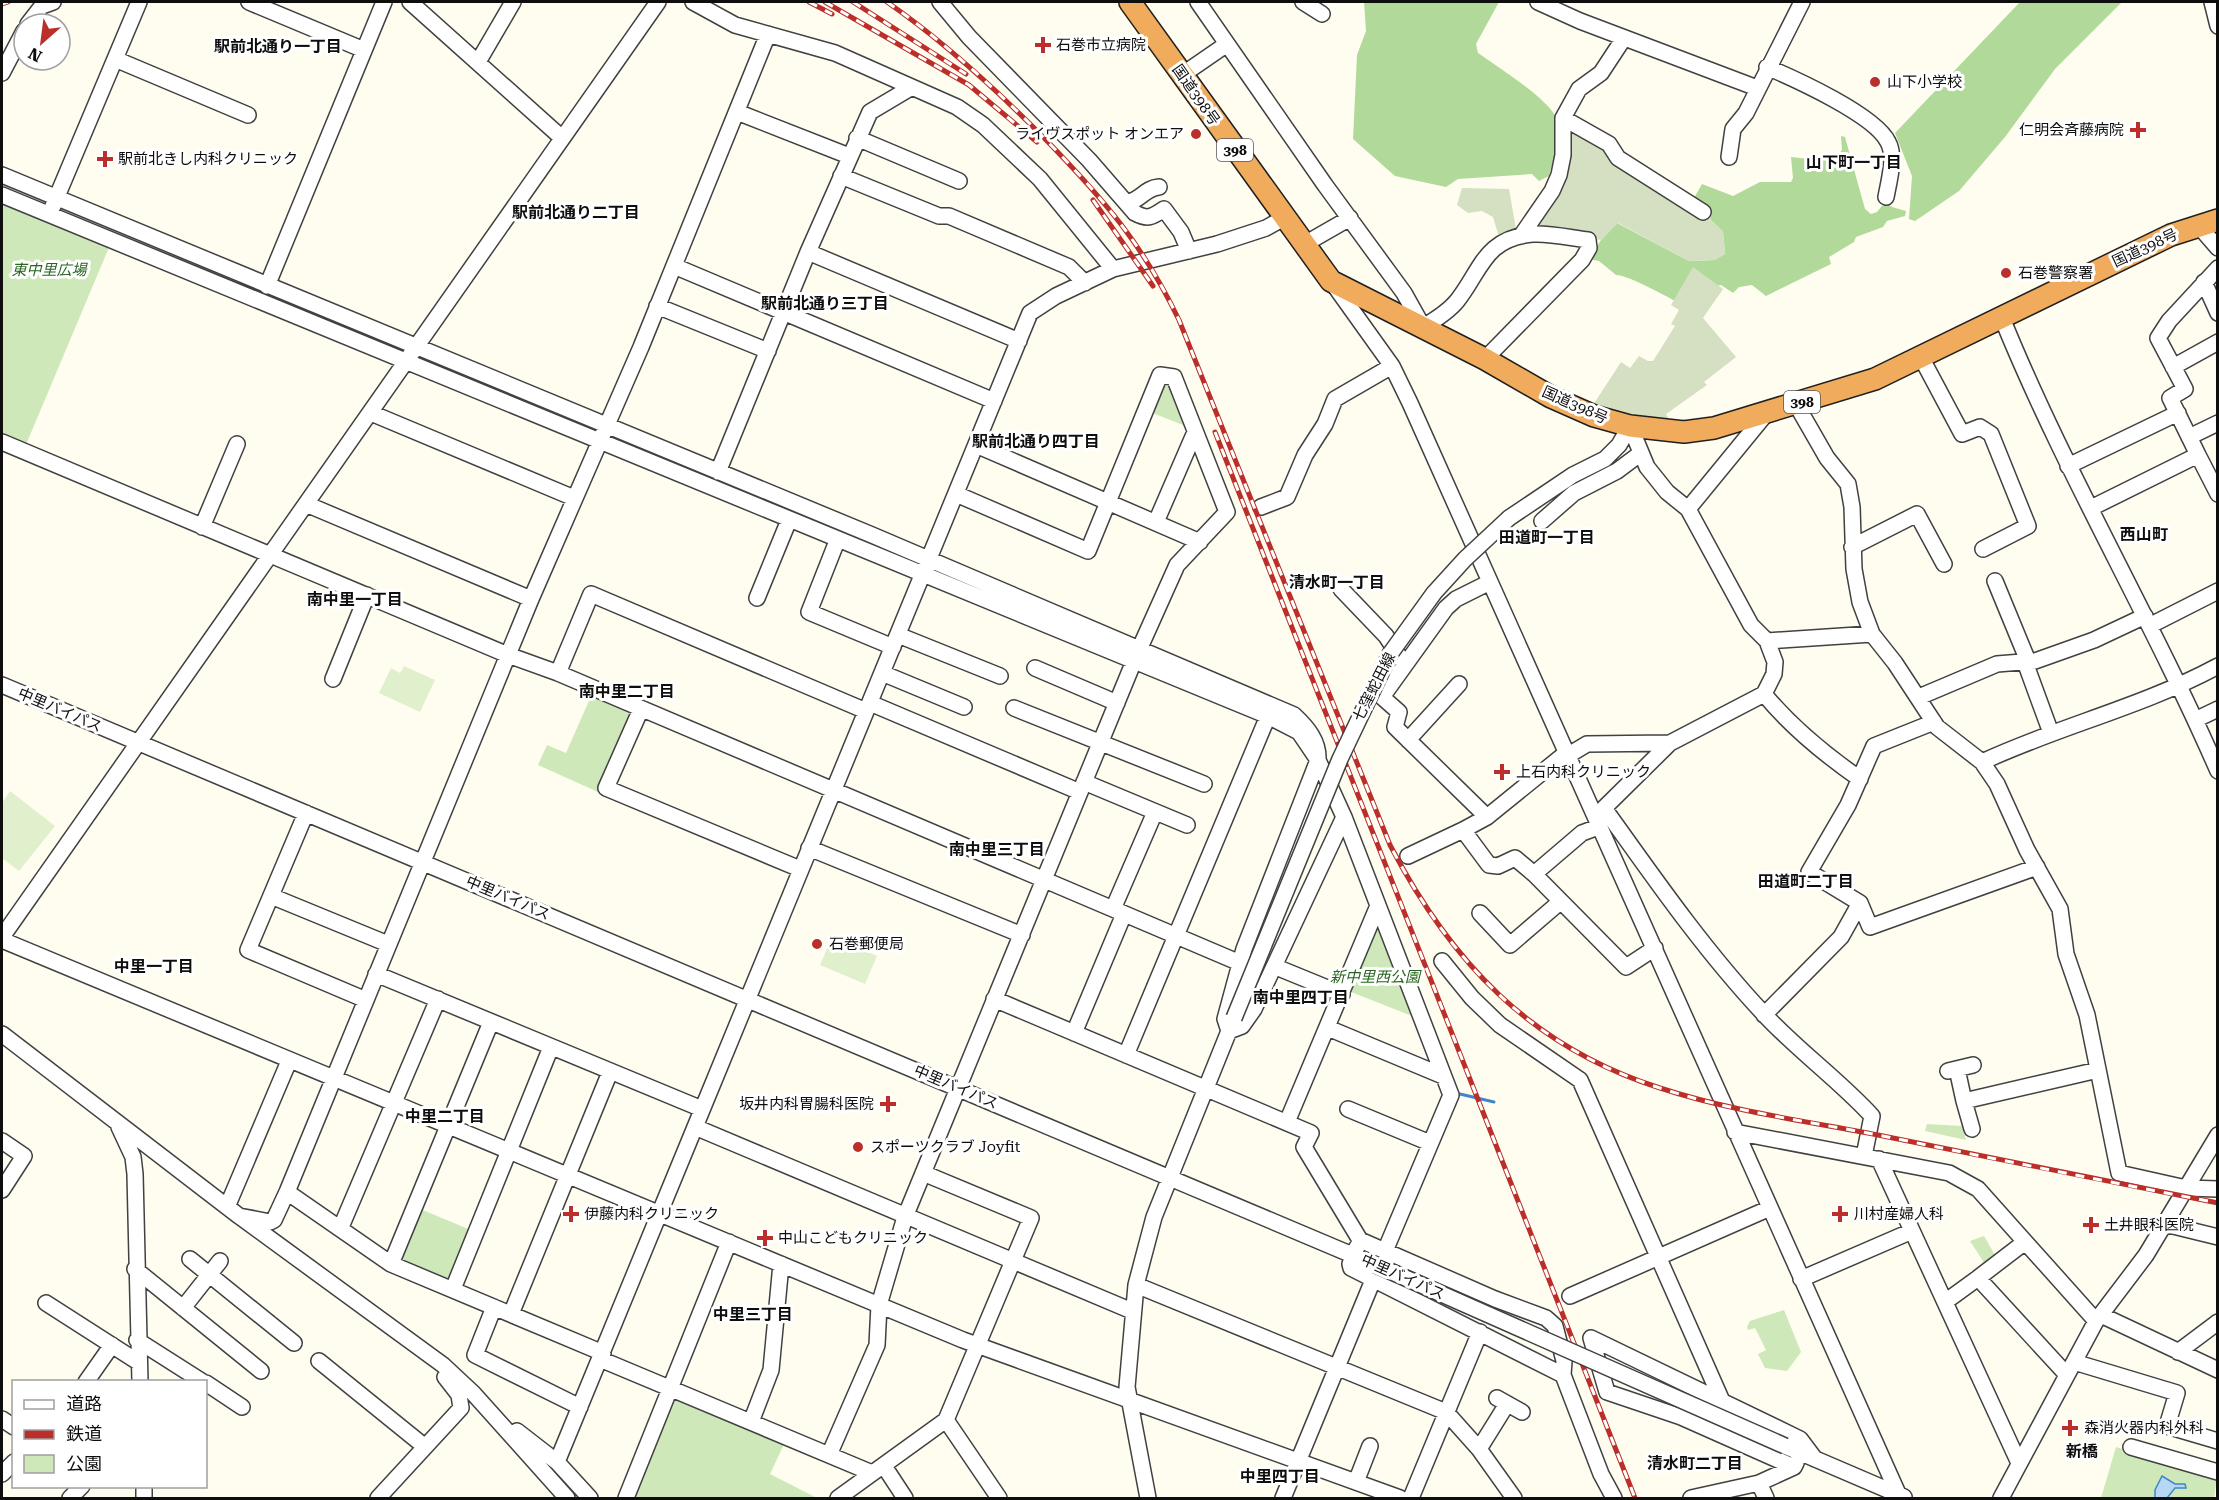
<svg xmlns="http://www.w3.org/2000/svg" width="2219" height="1500" viewBox="0 0 2219 1500" font-family="'Roboto Serif','Noto Sans JP',serif">
<style>
.green{fill:#cee8ba}
.forest{fill:#b1d99a}
.cemetery{fill:#d4e0c1}
.pitch{fill:#e0f0cc}
.water{fill:#b6d8f5;stroke:#3f87ca;stroke-width:1.5}
.lines{fill:none;stroke-linecap:round;stroke-linejoin:round}
.stream{stroke:#3f87ca;stroke-width:3}
.minor-casing{stroke:#414141;stroke-width:18}
.highway-casing{stroke:#1f1f1f;stroke-width:24}
.minor{stroke:#fff;stroke-width:15}
.highway{stroke:#f0ac5c;stroke-width:21}
.rail-casing{stroke:#bb2e29;stroke-width:5}
.rail{stroke:#fff;stroke-width:3;stroke-dasharray:9;stroke-linecap:butt}
.minor-bridge-casing{stroke:#414141;stroke-width:18;stroke-linecap:butt}
.minor-bridge{stroke:#fff;stroke-width:15}
.poi-dot{fill:#bb2e29;stroke:#fff;stroke-width:2}
.labels{text-anchor:middle;dominant-baseline:central;stroke-width:6;stroke-linejoin:round;paint-order:stroke}
.shield{fill:#fff;stroke:#565656;stroke-width:1.5}
.shield-label{font-size:14px;font-weight:bold;fill:#0e0e0e}
.poi-label{font-size:15px;fill:#0e0e0e;stroke:#fff;text-anchor:start}
.street-label{font-size:15px;fill:#0e0e0e;stroke:#fff}
.park-label{font-size:15px;font-style:italic;fill:#286520;stroke:#fff}
.neighbourhood-label{font-size:16px;font-weight:bold;fill:#0e0e0e;stroke:#fff}
</style>
<rect width="100%" height="100%" fill="#fffdf0"/>
<!-- green -->
<path class="green" d="M2 200 110 245 25 447 2 437Z
M1162 384 1172 385 1188 427 1150 412Z
M592 694 630 712 632 716 598 792 538 765 547 745 566 753Z
M1377 915 1412 1016 1346 990Z
M1927 1124 1962 1126 1966 1140 1925 1131Z
M418 1208 473 1231 451 1285 395 1262Z
M1984 1236 1995 1255 1985 1264 1970 1241Z
M1784 1310 1801 1352 1787 1371 1765 1368 1758 1354 1766 1350 1755 1328 1748 1330 1747 1327 1750 1321Z
M672 1394 786 1440 770 1474 817 1498H630Z
M2116 1447 2217 1478 2214 1498H2101Z"/>
<!-- forest -->
<path class="forest" d="M1364 2H1499L1476 44 1478 53C1496 66 1553 101 1558 122 1562 139 1553 159 1549 176L1539 181 1532 174 1458 179 1446 187 1395 176 1353 139 1357 55 1366 31Z
M2020 2H2122L2055 69 2005 137 1959 191 1915 221 1909 219 1912 176 1895 133Z
M1841 136 1845 137 1865 209 1871 214 1877 212 1885 202 1892 207 1906 211 1905 216 1887 221 1883 227 1856 237 1854 242 1829 257 1831 264 1766 296 1752 285 1739 287 1733 293 1721 285 1709 288 1683 305C1669 298 1629 275 1616 275L1599 261 1589 259 1601 240 1617 223 1689 261 1714 260 1725 254 1723 232 1710 219 1712 212 1694 198 1702 184 1733 196 1760 182H1791L1793 178 1791 157 1809 159 1838 155 1842 150Z"/>
<!-- cemetery -->
<path class="cemetery" d="M1571 132 1603 146 1612 161 1710 219 1723 231 1725 254 1714 260 1689 261 1618 223 1601 240 1532 229C1555 195 1572 175 1571 132Z
M1462 188 1509 189 1516 229 1499 237 1493 217 1482 211 1468 213 1457 205Z
M1693 267 1723 289 1703 318 1736 357 1704 382 1707 385 1666 414 1671 423 1614 414 1593 405 1621 362 1630 368 1639 356 1648 361H1653L1675 326 1671 324 1679 310 1671 305Z"/>
<!-- pitch -->
<path class="pitch" d="M404 666 435 680 420 712 379 693 391 668 400 673Z
M10 791 55 826 19 871 2 858V803Z
M832 937 877 956 865 984 820 965Z"/>
<!-- water -->
<path class="water" d="M2162 1476 2175 1484H2185L2186 1488H2175L2167 1498H2155V1490Z"/>
<g class="lines">
<!-- stream -->
<path class="stream" d="M1460 1094 1494 1102"/>
<defs>
<path id="minor" d="M249 2 364 50
M410 2 562 138
M693 2 735 25 835 53 957 107 983 125 1040 179 1113 269
M940 2 969 37 1089 160 1135 213C1148 220 1152 217 1164 209L1181 232 1189 251
M1198 2 1325 185 1404 293 1423 327C1435 320 1448 312 1457 301 1481 271 1484 238 1533 234 1551 233 1571 238 1588 240L1589 248 1582 260 1485 359
M1303 2 1322 14
M1538 2 1580 21 1757 88
M2212 2 2218 26
M28 24 42 6 53 2
M115 59 248 115
M478 62 513 2
M1767 67C1795 79 1875 115 1888 142 1896 156 1889 181 1886 197
M2 73 24 31
M1182 75 1227 44
M737 112 849 156
M1563 118 1609 144 1618 158 1703 212
M857 138 959 181
M1729 157 1733 129 1746 113 1802 2
M2 175 872 535 1294 715C1307 727 1319 741 1318 760L1244 949 1225 1019 1229 1031
M841 176 939 216H949L1069 267 1085 283
M2 195 1268 716 1299 732 1318 760 1344 817 1451 1095 1385 1251
M1126 202C1140 202 1144 188 1159 187
M53 206 139 2
M2198 225 2218 248
M1521 236 1552 191 1559 175 1563 155V118L1579 89 1601 73 1624 38
M1303 245 1350 218
M808 252 1019 341
M674 266 994 401
M2204 282 2218 313
M1334 285 1392 366 1410 403 1900 1498
M267 286 384 2
M657 306 768 351
M2002 318C2065 473 2151 617 2218 771
M1922 359 1962 434 1980 427 1991 434 2028 526 1983 549
M2173 367 2218 342
M1796 404 1827 458 1848 484 1852 507 1854 569 1860 602 1872 634 1895 663 1937 727 1982 762 1997 784 2027 850 2060 909 2066 954 2087 1015 2119 1173 2186 1188 2218 1189
M371 413 574 498
M2189 437 2218 423
M2 442 508 655 558 673 1240 963
M976 445 1200 542
M2198 455 2170 398 2185 389 2158 338 2169 321 2218 268
M2068 466 2178 413
M718 472 808 252 870 112 912 87
M306 504 531 599
M1261 507 1287 497 1305 455 1325 424 1335 399 1392 366
M2091 508 2198 455 2218 494
M1688 509 1765 415
M1509 518 1573 475 1605 459 1619 445 1630 426
M1542 521 1574 493 1617 471 1641 453
M1156 522 1195 432
M202 527 237 444
M837 541 809 612 893 647
M1852 547 1917 514 1944 564
M1995 581 2028 661
M1490 582 1456 599 1446 608 1382 697 1399 712 1395 727 1487 817 1463 830 1489 865 1498 866 1515 858 1534 874 1626 967 1655 948
M1341 589 1386 636 1401 659
M757 598 789 520
M2151 625 2218 591
M898 635 1000 676
M1767 641 1872 634
M2025 662 2051 733
M1035 668 1117 703
M558 673 591 594 866 711
M882 673 964 707
M333 679 367 595
M2 685 1376 1265
M1764 694C1792 728 1824 754 1860 779
M1919 697 1997 664 2035 661 2094 640 2145 616
M870 703 1080 792
M1014 708 1204 784
M641 709 606 788 800 869
M2195 720 2218 709
M1934 722 1874 746 1848 805 1809 872 1860 903 1870 927 2037 867
M1408 740 1459 684
M1567 756 1587 744 1670 743 1764 694 1774 674 1775 662 1767 641 1751 625 1688 509 1667 492 1647 467 1630 426
M1982 762C2059 726 2142 707 2218 666
M1084 782 1187 825
M1604 808C1654 878 1704 950 1763 1013 1797 1050 1838 1079 1872 1116L1864 1156
M306 813 248 950 366 1000
M1598 814 1670 743
M1487 817 1566 753
M809 848 1022 935
M1408 856 1463 830
M1534 874 1582 833 1598 827
M271 896 388 944
M1113 909 1155 812
M1480 913 1510 945 1560 902
M2 937 658 2
M2 940 963 1340 1400 1498
M1442 961 1472 998 1500 1025 1580 1080 1722 1401
M1276 967 1342 994
M376 974 702 1109
M994 999 1311 1133 1304 1147 1360 1240 1495 1299 1546 1318 1555 1326 1564 1361 1563 1375
M1764 1015 1841 937 1860 903
M1328 1028 1443 1076
M1229 1031 1242 1026 1254 1009 1344 817
M1074 1033 1124 914
M2 1034 239 1216 443 1365 473 1393 567 1498
M1126 1055 1268 716
M1957 1069 1964 1101 2098 1070
M1948 1071 1973 1065
M1964 1101 1972 1129
M1348 1109 1430 1143
M1287 1122 1377 908
M119 1127 133 1157 135 1174 140 1382
M1735 1132 1949 1173 1978 1189 2096 1321
M2 1141 24 1156 2 1190
M1879 1159 2019 1463
M287 1192 391 1264 603 1353
M227 1207 289 1061
M239 1216 270 1222 274 1220 287 1192 531 599 641 347 768 34
M2165 1224 2218 1237
M341 1227 438 999
M1357 1247 1350 1264 1351 1268 1563 1375 1601 1474 1614 1498
M190 1259 294 1343
M391 1264 491 1022
M135 1269 261 1371
M1978 1278 2025 1242
M1801 1279 1912 1231
M1136 1285 1446 1412 1479 1449 1514 1498
M453 1289 551 1047
M1570 1296 1770 1208
M1945 1302 1978 1278 2067 1375
M46 1303 138 1362
M494 1307 475 1355 580 1407
M183 1308 220 1261
M1132 1311 695 1127 1030 313 1056 296 1113 269 1217 244 1266 228 1284 218
M511 1314 610 1072
M2101 1315 2218 1370
M137 1340 203 1382
M2178 1352 2218 1322
M600 1359 872 1473
M319 1361 424 1446
M2074 1362 2177 1393 2167 1426 2218 1441
M86 1382 112 1345
M206 1383 242 1407
M1497 1398 1522 1412
M2 1419 14 1427
M946 1420 999 1498
M751 1422 771 1370 781 1264
M517 1431 557 1462
M1785 1446 1904 1497
M2131 1447 2218 1472
M1479 1449 1507 1404
M829 1455 877 1345 879 1305 905 1217 1134 661 1177 565 1227 512 1174 377 1160 375 1088 551 956 494
M884 1466 905 1498
M1794 1467 1681 1417 1607 1392 1591 1338 1800 1439 1815 1459
M2 1474 14 1462
M1356 1482 1370 1446
M144 1486V1498
M70 1498 82 1486
M378 1498 461 1408 459 1395 445 1377
M590 1498 557 1462 695 1127
M626 1498 729 1242
M838 1498 946 1420 1031 1218 923 1173
M1148 1498 1127 1387 1136 1285 1154 1217 1233 1021
M1283 1498 1373 1280
M1411 1498 1480 1332
M1691 1498 1759 1483
M1766 1498 1759 1483 1794 1467 1796 1463
M2001 1498 2096 1321 2146 1255 2218 1135"/>
<path id="highway" d="M1130 2 1331 281 1485 359 1551 397 1594 416 1630 426 1684 432 1714 428 1875 379 2171 235 2218 220"/>
</defs>
<!-- minor casing -->
<use href="#minor" class="minor-casing"/>
<!-- highway casing -->
<use href="#highway" class="highway-casing"/>
<!-- minor -->
<use href="#minor" class="minor"/>
<!-- highway -->
<use href="#highway" class="highway"/>
<defs>
<path id="rail" d="M809 2 832 14
M825 2 969 85 1037 142
M853 2 966 74
M887 2C946 43 999 92 1049 143 1106 202 1143 245 1179 320L1390 845C1451 962 1531 1047 1660 1088 1730 1111 1806 1121 1878 1135 1991 1158 2104 1181 2218 1203
M2 4 8 2
M1093 200 1153 286
M1215 432 1635 1498"/>
</defs>
<!-- rail casing -->
<use href="#rail" class="rail-casing"/>
<!-- rail -->
<use href="#rail" class="rail"/>
<defs>
<path id="minor-bridge" d="M1234 1018 1340 759 1390 654 1434 593 1465 559 1509 518
M1376 1265 1785 1446"/>
</defs>
<!-- minor-bridge casing -->
<use href="#minor-bridge" class="minor-bridge-casing"/>
<!-- minor-bridge -->
<use href="#minor-bridge" class="minor-bridge"/>
</g>
<!-- markers -->
<g class="poi-dot">
<path d="M1040 36h6v6h6v6h-6v6h-6v-6h-6v-6h6z"/>
<circle cx="1875" cy="82" r="6"/>
<path d="M2135 121h6v6h6v6h-6v6h-6v-6h-6v-6h6z"/>
<circle cx="1196" cy="134" r="6"/>
<path d="M102 150h6v6h6v6h-6v6h-6v-6h-6v-6h6z"/>
<circle cx="2006" cy="273" r="6"/>
<path d="M1499 763h6v6h6v6h-6v6h-6v-6h-6v-6h6z"/>
<circle cx="817" cy="944" r="6"/>
<path d="M885 1095h6v6h6v6h-6v6h-6v-6h-6v-6h6z"/>
<circle cx="858" cy="1147" r="6"/>
<path d="M568 1205h6v6h6v6h-6v6h-6v-6h-6v-6h6z"/>
<path d="M1837 1205h6v6h6v6h-6v6h-6v-6h-6v-6h6z"/>
<path d="M2088 1216h6v6h6v6h-6v6h-6v-6h-6v-6h6z"/>
<path d="M762 1229h6v6h6v6h-6v6h-6v-6h-6v-6h6z"/>
<path d="M2067 1419h6v6h6v6h-6v6h-6v-6h-6v-6h6z"/>
</g>
<g class="labels">
<!-- shield labels -->
<g class="shield">
<rect x="1217" y="139" width="36" height="22" rx="4.5"/>
<rect x="1784" y="391" width="36" height="22" rx="4.5"/>
</g>
<g class="shield-label">
<text x="1235" y="150">398</text>
<text x="1802" y="402">398</text>
</g>
<!-- poi labels -->
<g class="poi-label">
<text x="1056" y="45">石巻市立病院</text>
<text x="1887" y="82">山下小学校</text>
<text x="2124" y="130" text-anchor="end">仁明会斉藤病院</text>
<text x="1184" y="134" text-anchor="end">ライヴスポット オンエア</text>
<text x="118" y="159">駅前北きし内科クリニック</text>
<text x="2018" y="273">石巻警察署</text>
<text x="1516" y="772">上石内科クリニック</text>
<text x="829" y="944">石巻郵便局</text>
<text x="874" y="1104" text-anchor="end">坂井内科胃腸科医院</text>
<text x="870" y="1147">スポーツクラブ Joyfit</text>
<text x="584" y="1214">伊藤内科クリニック</text>
<text x="1854" y="1214">川村産婦人科</text>
<text x="2104" y="1225">土井眼科医院</text>
<text x="778" y="1238">中山こどもクリニック</text>
<text x="2084" y="1428">森消火器内科外科</text>
</g>
<!-- street labels -->
<g class="street-label">
<text transform="translate(1196 95) rotate(55)">国道398号</text>
<text transform="translate(2145 248) rotate(-25)">国道398号</text>
<text transform="translate(1575 405) rotate(24)">国道398号</text>
<text transform="translate(1374 687) rotate(-63)">七窪蛇田線</text>
<text transform="translate(60 710) rotate(23)">中里バイパス</text>
<text transform="translate(508 898) rotate(23)">中里バイパス</text>
<text transform="translate(956 1087) rotate(23)">中里バイパス</text>
<text transform="translate(1403 1277) rotate(24)">中里バイパス</text>
</g>
<!-- park labels -->
<g class="park-label">
<text x="49" y="270">東中里広場</text>
<text x="1375" y="977">新中里西公園</text>
</g>
<!-- neighbourhood labels -->
<g class="neighbourhood-label">
<text x="278" y="46">駅前北通り一丁目</text>
<text x="1854" y="162">山下町一丁目</text>
<text x="576" y="212">駅前北通り二丁目</text>
<text x="825" y="303">駅前北通り三丁目</text>
<text x="1036" y="441">駅前北通り四丁目</text>
<text x="2144" y="534">西山町</text>
<text x="1547" y="537">田道町一丁目</text>
<text x="1337" y="582">清水町一丁目</text>
<text x="355" y="599">南中里一丁目</text>
<text x="627" y="691">南中里二丁目</text>
<text x="997" y="849">南中里三丁目</text>
<text x="1806" y="881">田道町二丁目</text>
<text x="154" y="966">中里一丁目</text>
<text x="1301" y="997">南中里四丁目</text>
<text x="445" y="1116">中里二丁目</text>
<text x="753" y="1314">中里三丁目</text>
<text x="2082" y="1451">新橋</text>
<text x="1695" y="1463">清水町二丁目</text>
<text x="1280" y="1476">中里四丁目</text>
</g>
</g>
<!-- border -->
<rect width="2219" height="1500" fill="none" stroke="#0e0e0e" stroke-width="6"/>
<!-- legend -->
<rect x="12" y="1380" width="195" height="108" fill="#ffffff" stroke="#9f9f9f" stroke-width="1.5"/>
<rect x="24" y="1400" width="30" height="9" fill="#ffffff" stroke="#9f9f9f" stroke-width="1.5"/>
<text x="66" y="1410" font-size="18" fill="#0e0e0e">道路</text>
<rect x="24" y="1430" width="30" height="9" fill="#bb2e29" stroke="#9f9f9f" stroke-width="1.5"/>
<text x="66" y="1440" font-size="18" fill="#0e0e0e">鉄道</text>
<rect x="24" y="1455" width="30" height="18" fill="#cee8ba" stroke="#9f9f9f" stroke-width="1.5"/>
<text x="66" y="1470" font-size="18" fill="#0e0e0e">公園</text>
<!-- north arrow -->
<g transform="translate(42 42) rotate(208)"><circle r="28" fill="#ffffff" stroke="#9f9f9f" stroke-width="1.5"/>
<path d="M0-4.5L10 22L0 15L-10 22Z" fill="#bb2e29"/>
<text y="-9" font-size="16" font-weight="bold" text-anchor="middle" fill="#0e0e0e">N</text>
</g>
</svg>
